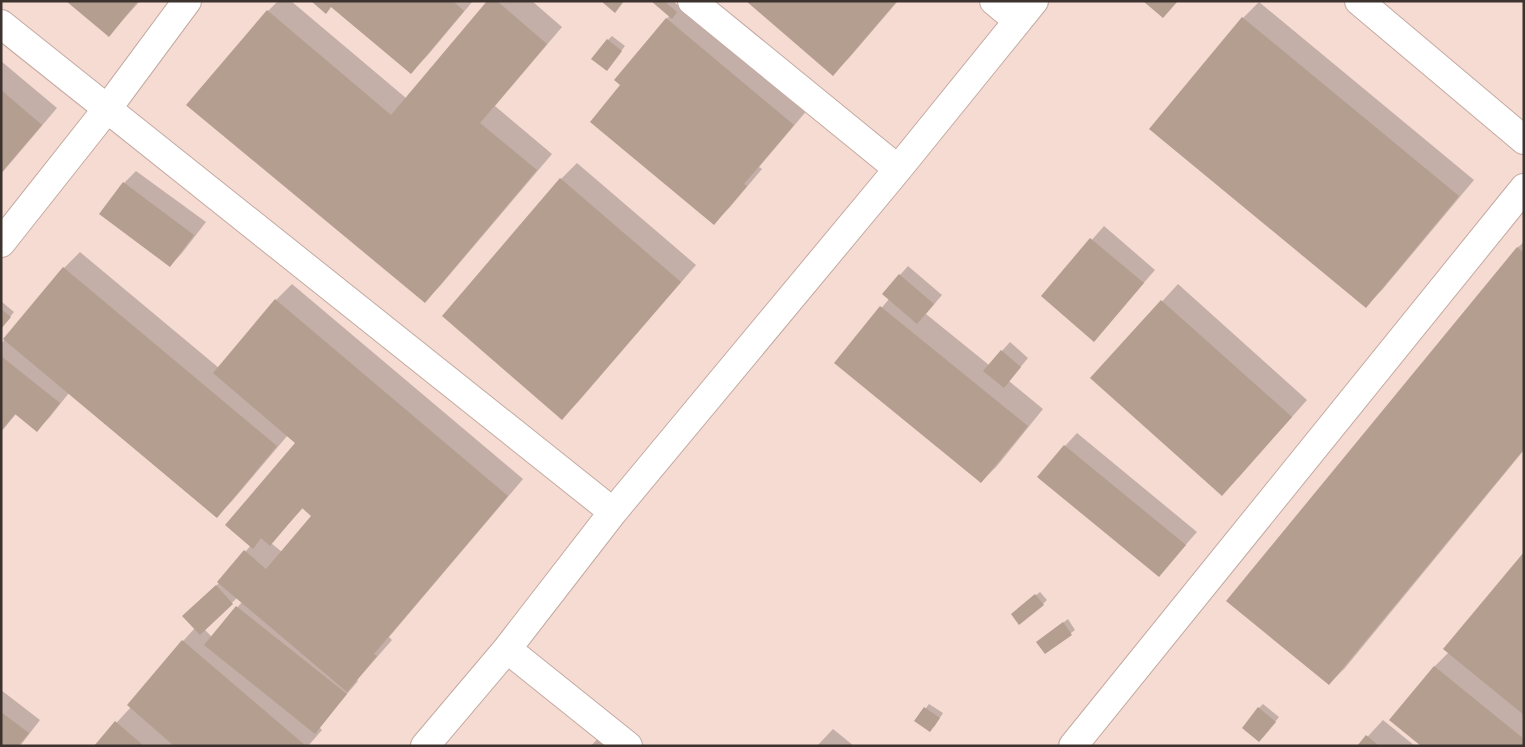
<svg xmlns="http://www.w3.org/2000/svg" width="1525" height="747" viewBox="0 0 1525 747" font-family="Cabin,sans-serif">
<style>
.shadow{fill:#0003;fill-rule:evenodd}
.building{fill:#b39e90}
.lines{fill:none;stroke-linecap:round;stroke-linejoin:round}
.street-casing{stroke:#c3aaa1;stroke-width:30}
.street{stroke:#fff;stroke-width:28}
</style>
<rect width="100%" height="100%" fill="#f6dbd2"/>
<!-- shadow -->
<path class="shadow" d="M68 1H140L109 35Z
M278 1H291L406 98 488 1H532L562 27 495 106 552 154 440 286 424 302 268 11Z
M313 1H473L427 56 411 72 332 6Z
M653 1H673L679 6 683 2 809 108 759 167 762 169 730 207 714 223 622 85 615 80 670 15Z
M748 1H898L849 58 833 74Z
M1259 2 1474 180 1382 290 1366 306 1243 18Z
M612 36 625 46 610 65 608 40Z
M1 61 57 108 1 174Z
M577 163 696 265 578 402 562 418 561 179Z
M136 171 206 222 182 253 170 266 124 183Z
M1104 226 1155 270 1094 340 1043 296Z
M1524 242V450L1345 668 1329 684 1517 248Z
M80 252 219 368 276 300 292 284 523 479 389 637 392 640 357 680 358 681 319 727 322 730 308 746H95L131 707 183 641 195 628 192 608 219 583 251 545 297 443 288 435 232 501 216 517 69 393 49 418 37 430 16 414 1 432V344L64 268ZM303 508 313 516 282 552 271 543ZM237 598 242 602 212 637 204 629Z
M908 266 942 295 926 314 989 365 1010 342 1028 358 1009 381 1043 409 997 466 981 482 836 362 889 299 883 294Z
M1178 284 1307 400 1238 478 1092 378Z
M2 302 14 312 1 328V302Z
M1077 433 1197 532 1159 575 1065 446Z
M1524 554V746L1391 720 1435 666 1449 652Z
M1040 592 1047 600 1043 604 1016 611Z
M1068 619 1075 630 1045 653 1037 642Z
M1 690 40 720 20 746H1Z
M929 704 943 713 934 727 916 721Z
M1263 704 1279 717 1263 737 1259 708Z
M1383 720 1415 746H1359Z
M833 729 854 746H817Z
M601 735 614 746H591Z"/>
<!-- building -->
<path class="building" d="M66 1H138L109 37Z
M311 1H453L464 11 411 74 331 7 326 14Z
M487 1H497L547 44 480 123 537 170 425 303 186 105 267 10 391 115Z
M601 1H624L615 13Z
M651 1H664L677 12 672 19Z
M746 1H897L833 76Z
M1143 1H1178L1163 18Z
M1242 17 1459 196 1366 308 1149 129Z
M666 18 794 125 744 184 747 186 714 225 590 122 620 85 614 80Z
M607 39 622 51 607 71 591 59Z
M1 90 42 125 1 173Z
M560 178 681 282 562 420 442 316Z
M123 182 194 235 170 267 99 214Z
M1090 238 1144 283 1094 342 1041 296Z
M1517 247 1524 253V449L1329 685 1226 601Z
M63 267 277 446 217 518 3 339Z
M899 274 934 304 917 324 882 294Z
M275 299 508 496 374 654 377 656 347 692 217 582 244 550 266 569 311 516 302 508 270 546 261 538 253 549 225 525 295 443 213 373Z
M1161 300 1292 417 1222 496 1090 378Z
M880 306 1028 426 981 483 834 363Z
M1 309 11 317 1 329Z
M1001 350 1021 367 1004 388 983 371Z
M1 356 60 403 37 432 15 414 1 431Z
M1064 445 1186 545 1159 577 1037 477Z
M1524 552V715L1443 649Z
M216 585 233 604 200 635 182 616Z
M1035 594 1044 605 1019 625 1011 614Z
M236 606 347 694 315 734 204 645Z
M1063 622 1072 635 1045 654 1036 642Z
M182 640 306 746H174L127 705Z
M1434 666 1524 739V746H1421L1389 720Z
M924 707 940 718 930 732 914 721Z
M1258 707 1276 722 1259 742 1242 728Z
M1 712 29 733 18 746H1Z
M115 721 144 746H94Z
M1366 735 1379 746H1357Z"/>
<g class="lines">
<defs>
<path id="street" d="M692 1 898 169
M994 1 1018 21
M1359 1 1524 140
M1 24 613 512
M1 243 107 109 187 1
M507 649 628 746
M425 746 507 649 613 512 898 169 1034 1
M1073 746 1524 188"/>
</defs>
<!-- street casing -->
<use href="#street" class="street-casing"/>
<!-- street -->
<use href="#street" class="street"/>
</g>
<!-- border -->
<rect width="1525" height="747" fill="none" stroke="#3c322e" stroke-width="5"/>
</svg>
